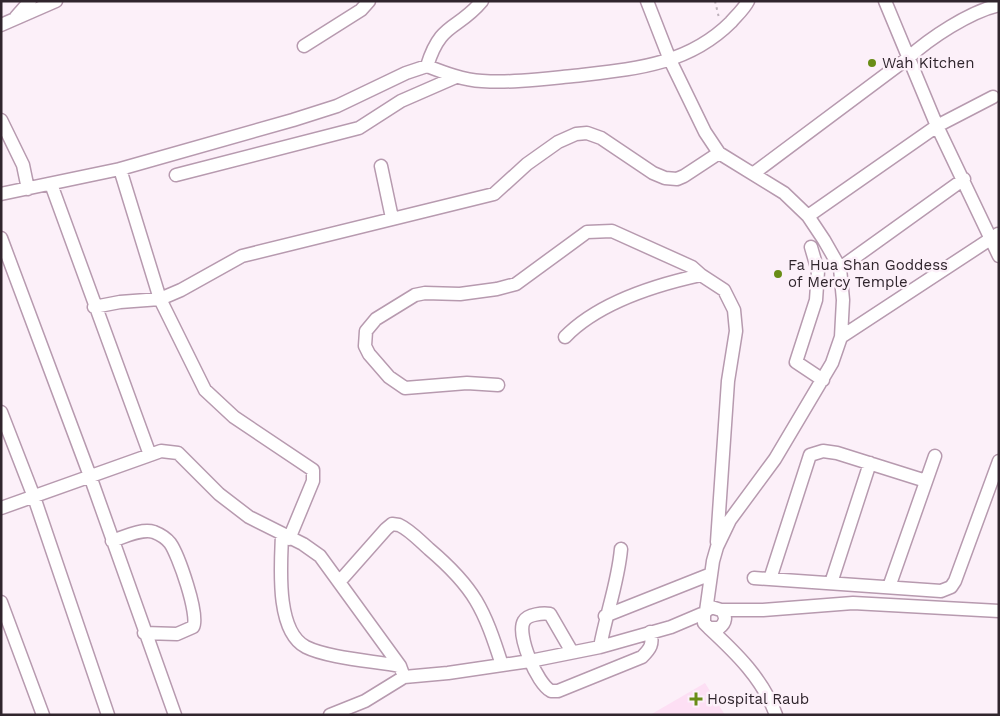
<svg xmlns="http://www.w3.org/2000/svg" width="1000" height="716" viewBox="0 0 1000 716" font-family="'Work Sans',sans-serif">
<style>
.built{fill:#fddff4}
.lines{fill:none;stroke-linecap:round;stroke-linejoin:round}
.minor-casing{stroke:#b79aaf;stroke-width:15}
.path{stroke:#beb2bb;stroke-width:2;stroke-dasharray:2.5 4;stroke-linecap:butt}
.minor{stroke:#fff;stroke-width:12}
.poi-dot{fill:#698d16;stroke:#fcf0f9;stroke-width:2}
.labels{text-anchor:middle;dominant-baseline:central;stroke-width:5;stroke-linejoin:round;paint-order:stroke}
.poi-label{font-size:15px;fill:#30252d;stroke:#fcf0f9;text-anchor:start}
</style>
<rect width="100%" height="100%" fill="#fcf0f9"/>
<!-- built -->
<path class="built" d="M705 683 725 715H650Z"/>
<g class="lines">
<defs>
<path id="minor" d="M482 1C457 31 441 21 427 66 445 73 463 80 482 81 512 83 543 79 573 76 632 69 687 66 731 22 737 15 744 9 748 1
M647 1 670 60 705 132 719 153 784 193 808 216 824 240 840 268 843 300 841 337 832 363 775 459 730 520 717 547 713 561 706 611
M885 1 937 126 999 256
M16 17 30 1
M1 25 56 1
M304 46 361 10 369 1
M1 120 23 165 28 189
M381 166 392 218
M120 169 160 299 205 390 234 417 313 470V481L289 539
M754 173 908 58C930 38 969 12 999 5
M176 175 359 128 401 101 456 77
M51 184 150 455
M1 194 120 169 293 120 337 106 406 73 427 66
M808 216 937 126 993 97
M1 238 90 476 175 715
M811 247 818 271 816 300 796 362 823 380
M840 268 964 179
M94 307 120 302 160 299 181 290 242 256 494 194 527 164 558 142 576 134 587 133 601 138 653 173 665 178 677 179 684 176 719 153
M565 337C598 303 655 285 701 275L724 290 734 310 736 331 728 381 717 542
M841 337 998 234
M498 385 467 383 405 388 389 377 369 354 365 346 366 331 376 319 415 295 425 293 460 294 497 289 516 284 587 232 612 231 692 267 701 275
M1 412 34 497 108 715
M1 508 150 455 161 451 178 453 219 494 249 517 303 544 320 556 400 666 404 677
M282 535C281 564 275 631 306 647 328 658 374 661 400 666
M112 541C124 537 142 528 154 532 159 534 166 538 170 543 178 554 200 616 193 627L177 634 144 633
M754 578 941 591 951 587 955 581 999 461
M770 579 810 455 823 451 837 453 926 481
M340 581 386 529 392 524 399 525C410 530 420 541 429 549 475 588 484 609 502 665
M831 583 870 463
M889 587 935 456
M1 602 43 715
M721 610H763L853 603 999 611
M605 616 711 574
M709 628C736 653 763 679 776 715
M600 647C606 614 618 583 621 549
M572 652 550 614C543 613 528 614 524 621 516 634 537 684 551 691H558L642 657C650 649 654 644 650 632
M330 715 365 701 404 677 448 673 530 661 600 647 671 627 704 613 711 607 721 610C727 616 726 623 719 628H709L704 623V613"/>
</defs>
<!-- minor casing -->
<use href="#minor" class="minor-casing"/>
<!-- path -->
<path class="path" d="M715 1 719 18"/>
<!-- minor -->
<use href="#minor" class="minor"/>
</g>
<!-- markers -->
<g class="poi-dot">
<circle cx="872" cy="63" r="5"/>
<circle cx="778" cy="274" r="5"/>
<path d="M693.5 691.5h5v5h5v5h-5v5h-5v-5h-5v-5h5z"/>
</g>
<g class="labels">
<!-- poi labels -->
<g class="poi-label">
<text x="882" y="63">Wah Kitchen</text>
<text x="788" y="265">Fa Hua Shan Goddess<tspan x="788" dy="17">of Mercy Temple</tspan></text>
<text x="707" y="699">Hospital Raub</text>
</g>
</g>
<!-- border -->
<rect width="1000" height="716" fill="none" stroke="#30252d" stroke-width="5"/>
</svg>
